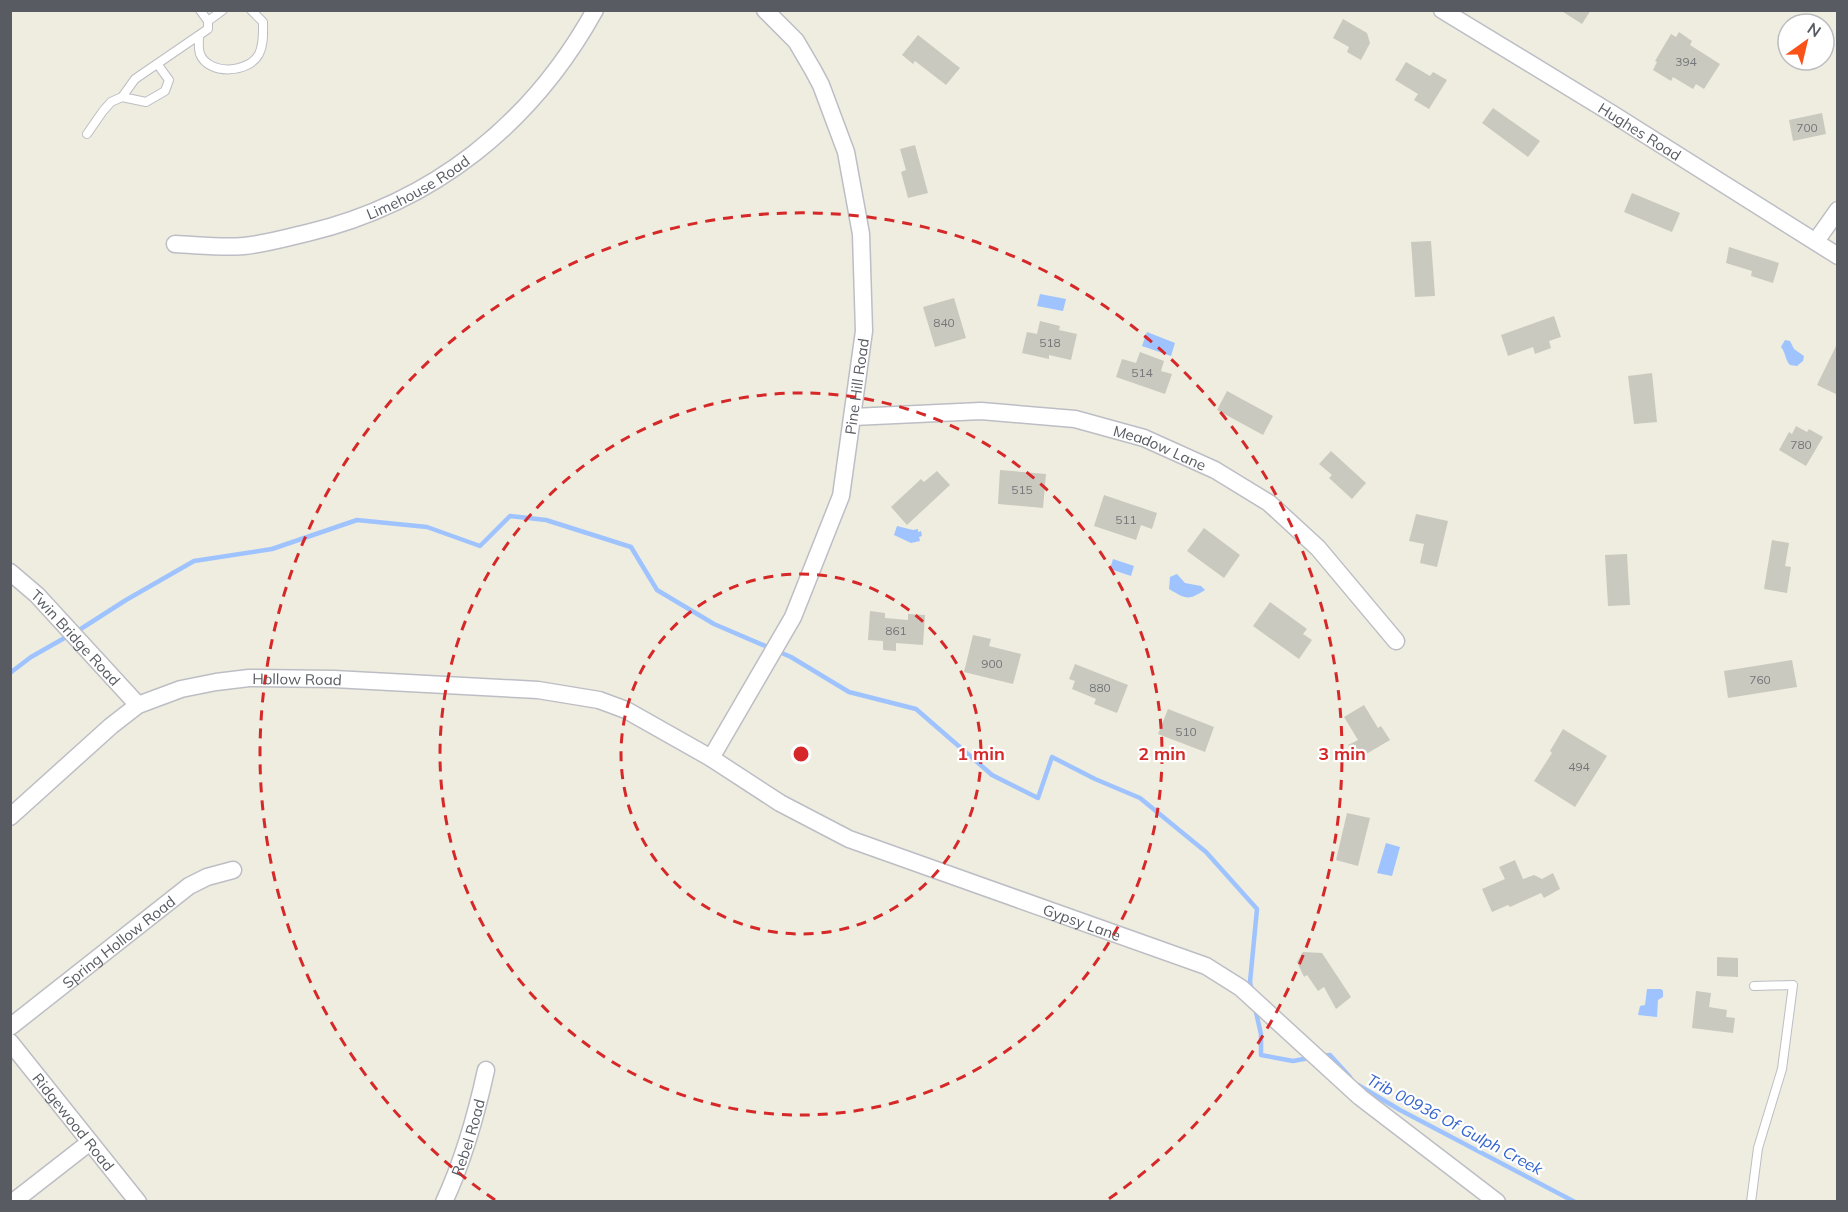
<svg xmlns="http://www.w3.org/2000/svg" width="1848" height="1212" viewBox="0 0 1848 1212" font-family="Mulish,sans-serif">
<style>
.water{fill:#9ec3ff}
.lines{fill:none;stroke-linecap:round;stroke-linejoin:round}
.stream{stroke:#9ec3ff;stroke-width:4.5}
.building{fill:#cac9bf}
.lane-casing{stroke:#bdbec5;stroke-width:10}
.street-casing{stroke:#bdbec5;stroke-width:19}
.lane{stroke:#fff;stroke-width:8}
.street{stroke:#fff;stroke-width:16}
.ring{fill:none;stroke:#d62828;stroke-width:3;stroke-dasharray:10 8}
.labels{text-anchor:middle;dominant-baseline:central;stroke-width:4.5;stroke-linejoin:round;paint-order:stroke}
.number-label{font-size:12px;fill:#747679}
.street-label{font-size:15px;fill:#585b62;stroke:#fff}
.water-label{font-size:16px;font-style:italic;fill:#3564ce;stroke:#fff}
.centre{fill:#d62828;stroke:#fff;stroke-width:3}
.ring-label{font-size:18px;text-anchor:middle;font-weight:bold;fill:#d62828;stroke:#fff;stroke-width:4.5;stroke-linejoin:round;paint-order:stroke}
</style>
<rect width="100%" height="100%" fill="#eeeddf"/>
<!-- water -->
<path class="water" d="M1040 294 1066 299 1063 311 1037 306Z
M1147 332 1175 343 1171 356 1142 346Z
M1785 340 1790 341 1794 349 1804 356 1803 361 1797 366 1790 365C1785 360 1786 353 1781 347Z
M897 526 913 530 918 529V532L921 531 922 536 919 537 920 541 911 543 894 535Z
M1113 559 1134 566 1131 576 1110 569Z
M1177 574 1185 583 1201 586 1205 590C1188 601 1186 599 1169 589L1170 577Z
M1386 843 1400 847 1392 876 1377 873Z
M1647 989H1661L1663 991V997L1658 1000 1657 1017 1638 1015 1640 1006 1645 1005Z"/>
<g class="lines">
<!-- stream -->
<path class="stream" d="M76 632 126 600 194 561 272 549 357 520 427 527 480 546 510 516 546 520 631 547 657 590 714 624 791 657 849 692 916 709 992 775 1038 798 1052 757 1095 779 1140 798 1206 852 1257 909 1250 982 1252 991
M10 673 31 657 68 636
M1255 1008 1261 1034V1055L1293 1061 1309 1058
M1320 1056 1330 1055 1350 1077
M1358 1085 1400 1110 1575 1202"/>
</g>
<!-- building -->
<path class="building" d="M1560 10H1591L1582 24Z
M1343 19 1367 33 1370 43 1361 60 1347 52 1349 47 1333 38Z
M1679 32 1692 41 1690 45 1720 64 1704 89 1696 84 1693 89 1673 77 1671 81 1653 70 1657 62 1655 61 1671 34 1676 37Z
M918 35 960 68 946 85 915 61 913 64 902 55Z
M1406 62 1430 76 1433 72 1447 80 1429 109 1414 100 1418 94 1395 80Z
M1493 108 1540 141 1528 157 1482 123Z
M1822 113 1826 134 1793 141 1789 120Z
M915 145 928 193 908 198 901 172 906 170 900 149Z
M1632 193 1680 213 1672 232 1624 212Z
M1431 241 1435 296 1415 297 1411 242Z
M1729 247 1779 263 1773 283 1751 276 1752 271 1726 263Z
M954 298 966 338 935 347 923 307Z
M1554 316 1561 337 1549 341 1551 348 1535 354 1533 347 1508 356 1501 335Z
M1040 321 1060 326 1059 330 1077 334 1071 360 1049 355V359L1022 353 1027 332 1037 334Z
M1838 342V395L1817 385Z
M1140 352 1164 361 1161 371 1172 374 1165 394 1116 377 1122 359 1136 363Z
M1652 373 1657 422 1634 424 1628 376Z
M1227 391 1273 416 1263 435 1217 410Z
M1796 426 1807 432 1809 429 1823 437 1806 466 1779 450 1789 432 1792 434Z
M1331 451 1366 483 1352 499 1329 478 1332 475 1319 464Z
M1000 470 1046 474 1043 508 998 504Z
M937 471 950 485 907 525 891 507 921 479 924 482Z
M1104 495 1157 513 1152 529 1141 525 1136 540 1094 526Z
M1416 514 1448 521 1437 567 1420 563 1424 544 1409 541Z
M1204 528 1240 555 1224 578 1187 551Z
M1772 540 1789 543 1785 566 1791 567 1787 593 1764 589Z
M1627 554 1630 605 1608 606 1605 555Z
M1270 602 1307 629 1303 634 1312 640 1299 659 1253 626Z
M870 611 885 613V618L908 620V614L925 615 923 645 896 643V651L883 650V641L868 640Z
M973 635 991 639 989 646 1021 654 1013 684 964 672Z
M1792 660 1797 687 1728 698 1724 671Z
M1075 664 1128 685 1117 713 1094 704 1096 699 1072 689 1075 681 1069 679Z
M1364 705 1378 728 1381 726 1390 740 1356 760 1348 745 1358 740 1344 717Z
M1168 709 1214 727 1205 752 1158 734Z
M1563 729 1607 756 1575 807 1534 781 1552 753 1550 751Z
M1347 813 1370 818 1358 866 1336 860Z
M1515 860 1523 879 1534 875 1542 879 1553 873 1560 889 1544 898 1541 893 1510 907 1508 905 1492 912 1482 889 1505 879 1499 867Z
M1303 952 1322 953 1351 997 1336 1009 1324 987 1318 991 1307 975 1304 977 1297 962Z
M1717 957 1738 958V977L1717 976Z
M1696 991 1711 993 1709 1007 1727 1010 1726 1017 1735 1018 1733 1033 1692 1028Z"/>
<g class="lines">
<defs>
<path id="lane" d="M208 21 223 10
M199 36C199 42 198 48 200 54 209 76 249 73 259 54 264 44 263 32 263 22L251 10
M122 97 146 102 165 91 169 80 158 65
M87 134 103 111 111 102 122 97 135 79 208 29V21L200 10
M1751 1202 1758 1148 1782 1069 1793 985 1754 986"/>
<g id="street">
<path id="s1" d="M1442 10 1611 113 1838 256"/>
<path d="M1816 241 1838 210"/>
<path id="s2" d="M175 244C198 245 221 248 244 246 265 244 286 238 307 233 433 203 532 124 595 10"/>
<path id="s3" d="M853 417 981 411 1075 419 1144 438 1215 470 1269 503 1318 548 1396 641"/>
<path id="s4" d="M10 572 37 595 138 705"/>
<path id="s5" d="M711 758 793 617 841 496 864 331 861 234 846 152 821 85 813 70 796 41 765 10"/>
<path id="s6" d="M10 817 111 726 138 705 181 689 216 682 249 678 334 679 538 690 599 700 626 710 711 758 780 803 849 839 1206 966 1241 988 1360 1097 1497 1202"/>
<path id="s7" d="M10 1027 189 886 207 877 233 870"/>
<path id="s8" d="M10 1042 138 1202"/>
<path d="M13 1202 90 1142"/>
<path id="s9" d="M444 1202C464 1159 476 1116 486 1070"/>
</g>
</defs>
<!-- lane casing -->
<use href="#lane" class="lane-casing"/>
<!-- street casing -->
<use href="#street" class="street-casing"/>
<!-- lane -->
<use href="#lane" class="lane"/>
<!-- street -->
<use href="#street" class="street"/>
</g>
<!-- distance rings -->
<g class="ring">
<circle cx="801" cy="754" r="180"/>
<circle cx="801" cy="754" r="361"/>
<path d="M495 1200A541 541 0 1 1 1107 1200"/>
</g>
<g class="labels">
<!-- number labels -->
<g class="number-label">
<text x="1686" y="61">394</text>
<text x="1807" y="127">700</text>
<text x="944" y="322">840</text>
<text x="1050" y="342">518</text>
<text x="1142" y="372">514</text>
<text x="1801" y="444">780</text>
<text x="1022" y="489">515</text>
<text x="1126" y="519">511</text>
<text x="896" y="630">861</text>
<text x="992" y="663">900</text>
<text x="1760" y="679">760</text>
<text x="1100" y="687">880</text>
<text x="1186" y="731">510</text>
<text x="1579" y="766">494</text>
</g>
<!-- street labels -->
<g class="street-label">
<text stroke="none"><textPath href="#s1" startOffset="232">Hughes Road</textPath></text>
<text stroke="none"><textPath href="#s2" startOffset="254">Limehouse Road</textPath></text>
<text stroke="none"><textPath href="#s5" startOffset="404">Pine Hill Road</textPath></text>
<text stroke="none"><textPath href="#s3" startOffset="312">Meadow Lane</textPath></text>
<text stroke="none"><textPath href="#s4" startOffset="93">Twin Bridge Road</textPath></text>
<text stroke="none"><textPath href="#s6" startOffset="333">Hollow Road</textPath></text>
<text stroke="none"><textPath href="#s6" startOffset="1170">Gypsy Lane</textPath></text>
<text stroke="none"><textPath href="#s7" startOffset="138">Spring Hollow Road</textPath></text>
<text stroke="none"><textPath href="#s8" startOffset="102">Ridgewood Road</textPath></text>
<text stroke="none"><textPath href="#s9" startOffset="69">Rebel Road</textPath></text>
</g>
<!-- water labels -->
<g class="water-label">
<text transform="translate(1455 1124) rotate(28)">Trib 00936 Of Gulph Creek</text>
</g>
</g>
<circle cx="801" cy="754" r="9" class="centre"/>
<g class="ring-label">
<text x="981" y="760">1 min</text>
<text x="1162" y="760">2 min</text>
<text x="1342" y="760">3 min</text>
</g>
<!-- border -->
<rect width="1848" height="1212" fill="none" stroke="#585b62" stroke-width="24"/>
<!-- north arrow -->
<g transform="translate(1806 42) rotate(34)"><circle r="28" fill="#ffffff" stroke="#bcbdc0" stroke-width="1.5"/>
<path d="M0-4.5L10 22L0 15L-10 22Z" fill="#fa5319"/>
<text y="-9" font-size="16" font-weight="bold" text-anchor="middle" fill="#585b62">N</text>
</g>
</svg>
